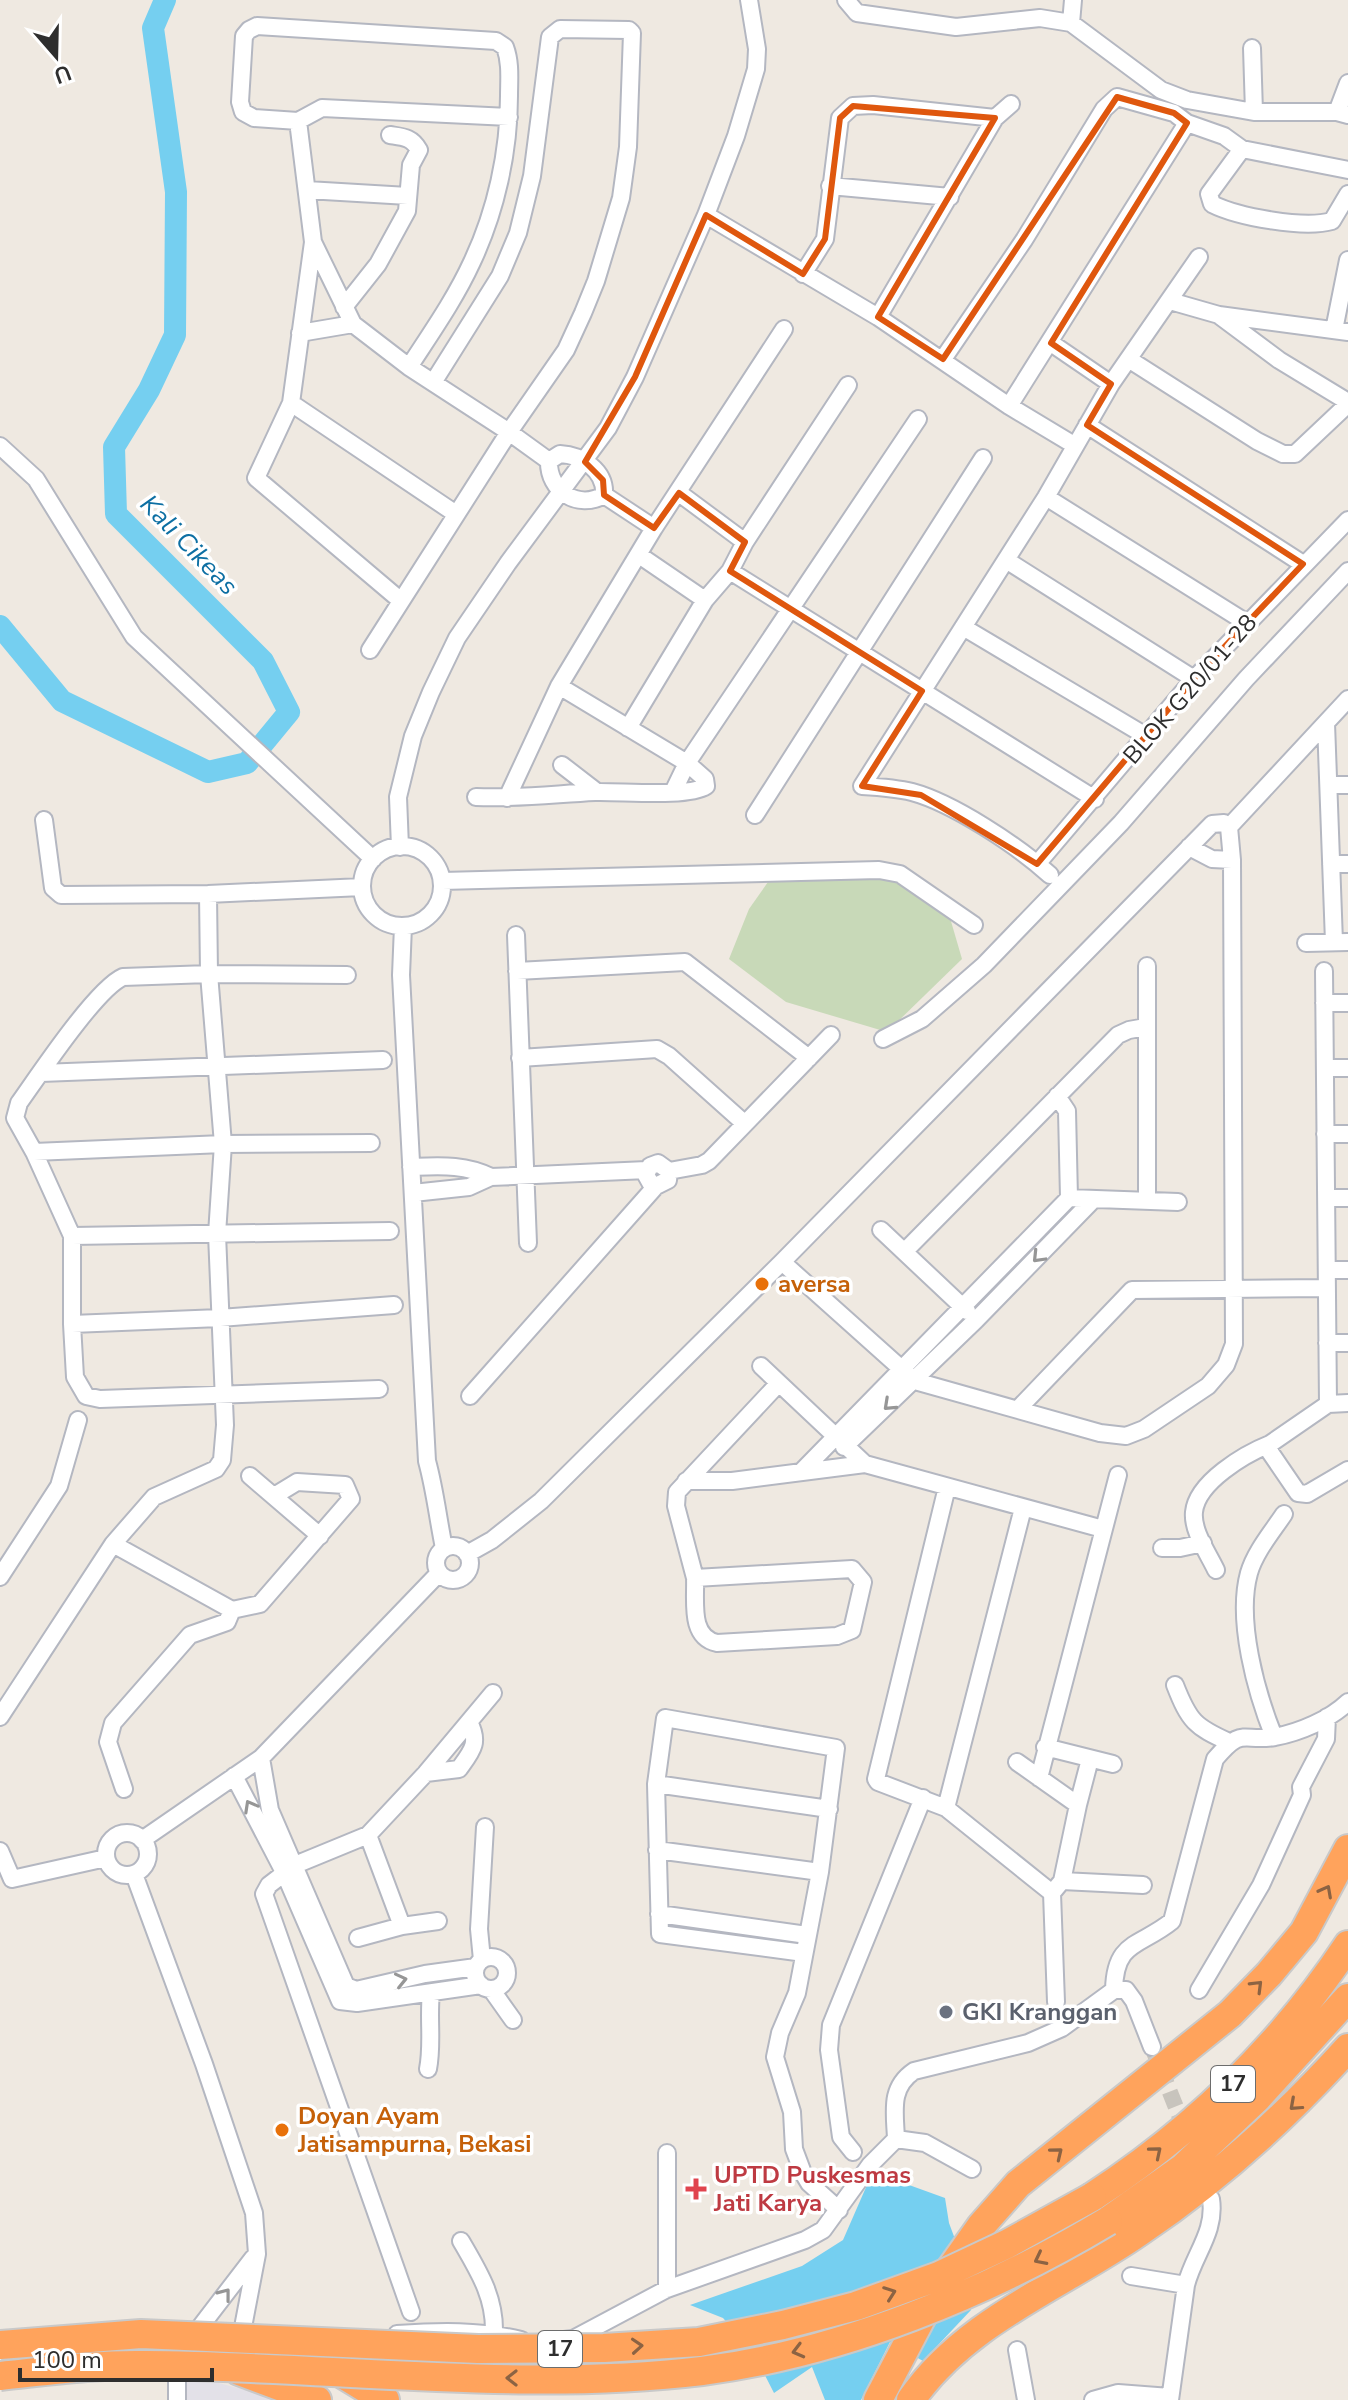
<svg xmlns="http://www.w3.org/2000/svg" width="1348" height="2400" viewBox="0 0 1348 2400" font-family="'Nunito Sans',sans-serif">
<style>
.industrial{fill:#e3e1e8}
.cemetery{fill:#c8d9b8}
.water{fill:#75cff0}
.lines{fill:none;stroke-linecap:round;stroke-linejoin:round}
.river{stroke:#75cff0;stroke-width:22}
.street-tunnel{stroke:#c8c4bd;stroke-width:16;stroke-dasharray:16 8;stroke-linecap:butt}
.street-casing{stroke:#b4b7c1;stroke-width:20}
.highway-casing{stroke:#c9c9c9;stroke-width:32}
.street{stroke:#fff;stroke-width:16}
.highway{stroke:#ffa35c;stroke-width:28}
.highway-bridge-casing{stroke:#c9c9c9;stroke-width:32;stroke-linecap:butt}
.highway-bridge{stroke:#ffa35c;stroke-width:28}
.oneway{stroke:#969696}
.oneway2{stroke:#8c6343}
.marked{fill:none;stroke:#df570e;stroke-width:6;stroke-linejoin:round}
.food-dot{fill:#e8710a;stroke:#fff;stroke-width:3}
.worship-dot{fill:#6b7280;stroke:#fff;stroke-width:3}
.health-dot{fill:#e0444e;stroke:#fff;stroke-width:3}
.labels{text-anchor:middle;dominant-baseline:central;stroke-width:7;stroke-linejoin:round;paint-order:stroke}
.shield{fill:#fff;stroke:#6d6d6d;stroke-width:2}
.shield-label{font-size:22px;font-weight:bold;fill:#2e2e2e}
.street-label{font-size:24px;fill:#2e2e2e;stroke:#fff}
.food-label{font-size:24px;font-weight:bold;fill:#c56008;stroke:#fff;text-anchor:start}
.worship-label{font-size:24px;font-weight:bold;fill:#5b616d;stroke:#fff;text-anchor:start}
.health-label{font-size:24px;font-weight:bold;fill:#be3a42;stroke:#fff;text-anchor:start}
.water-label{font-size:26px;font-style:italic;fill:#0d6fa3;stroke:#fff}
</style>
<rect width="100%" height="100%" fill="#efe9e1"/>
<!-- industrial -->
<path class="industrial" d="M171 2376 215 2382 284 2400H172Z"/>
<!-- cemetery -->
<path class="cemetery" d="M877 869 948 911 962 959 887 1032 786 1002 729 959 749 909 768 882Z"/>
<!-- water -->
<path class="water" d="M879 2180 898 2181 945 2198 949 2223 971 2282V2310L923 2361 890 2342 861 2400H825L812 2367 774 2393 753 2352 723 2318 690 2305 802 2266 843 2240 867 2185Z"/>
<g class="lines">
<!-- river -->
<path class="river" d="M0 626 62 701 208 772 247 763 289 712 263 661 116 514 114 447 149 390 175 335 176 192 153 28 165 0"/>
<!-- street-tunnel -->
<path class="street-tunnel" d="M1152 2047 1187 2135"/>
<defs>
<path id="street" d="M846 0 857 13 956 27 1040 18 1071 23 1161 90 1187 100 1254 112H1337L1348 115
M1071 23 1073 0
M1252 48 1254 112
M1337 112 1348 83
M298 121 313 242 291 403 256 478 400 600
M1242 149 1209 194 1212 204C1238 217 1304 229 1332 221L1348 194
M830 186 950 197
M307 190 408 196
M706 215 878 317 1009 406 1074 445
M313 242 353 324 409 367 509 432 549 461
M803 274 825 239 840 118 853 106 873 105 995 118
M1170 301 1219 315 1348 332
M344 307 378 264 407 211 411 165 419 150C412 137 403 137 390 135
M1220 316 1279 360 1348 402
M878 317 995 118 1011 104
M1334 330 1348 260
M300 333 353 324
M1051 343 1111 384
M943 359 1024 240 1104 109 1117 97 1174 113 1187 123 1224 136 1242 149 1348 170
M1130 360 1257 441 1283 454H1295L1348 404
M409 367C431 333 455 299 472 262 496 211 509 152 509 96 509 80 511 63 505 47L496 41 257 26 249 30 244 36 240 102 243 112 254 118 298 121 322 108 509 117
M291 403 456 514
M1009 406 1187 123
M1087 425 1303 564
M0 446 36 479 134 637 373 859
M560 454C582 455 606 471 604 495 578 510 548 491 549 461Z
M679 493 745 542
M604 495 654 528
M1046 497 1247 623
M639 555 705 600
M1006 560 1194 679
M730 571 1095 799
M963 627 1146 736
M370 650 509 432 566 350 583 313 596 281 621 198 628 147 632 33 629 30 560 29 550 37 532 176 518 233 500 276 434 381
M1326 723 1334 942
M628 728 705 600 730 571 745 542 848 385
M562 765 597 792
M1329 785H1348
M673 792 687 763 918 419
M476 797C516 799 555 794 595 792 621 791 687 798 706 786L705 779 687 763 559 686
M507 798 559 686 654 528 784 329
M755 815 983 458
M44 820 53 888 61 895 208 894 362 887
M1229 827 1348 699
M362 886a40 40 0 1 1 80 0a40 40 0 1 1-80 0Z
M400 847 398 797 413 736 431 692 457 638 508 563 608 428 635 377 706 215 736 136 756 69 757 49 749 0
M1189 847 1212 859 1232 860
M1037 864 1194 679 1348 520
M1331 864H1348
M1050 875C1018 846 953 803 912 792 896 788 879 787 862 786L1046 497 1111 384 1199 257
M442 881 879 870 900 874 974 925
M403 926 401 975 427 1461C435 1490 438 1519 444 1548
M516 935 528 1243
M1306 943 1348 942
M1147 966V1200
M517 971 685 962 809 1058
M1324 971 1328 1404
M347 975 209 974 123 977C96 989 39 1075 19 1103L15 1118 34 1152 72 1236V1324L75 1377 86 1396 100 1399 379 1389
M1324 1003H1348
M883 1039 922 1019 984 965 1121 823 1246 679 1348 571
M520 1058 657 1049 669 1056 744 1123
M1325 1068H1348
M41 1073 383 1060
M1057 1096 1067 1111 1069 1198 1178 1202
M1325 1134H1348
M34 1152 223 1144 371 1143
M411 1167C440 1166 465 1164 491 1177
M669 1171 702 1165 709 1161 831 1035
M413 1193 469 1187 491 1177 647 1170
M1326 1198H1348
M881 1230 967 1311
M72 1236 390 1231
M905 1251 1118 1035 1129 1030 1146 1027
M1327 1270H1348
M72 1324 220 1318 394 1305
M1327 1343H1348
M761 1366 865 1464 1103 1529
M470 1396 656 1186 668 1180 669 1171 658 1163 650 1166 646 1175 651 1184 656 1186
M1348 1403 1328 1404 1270 1444V1452L1298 1493 1307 1494 1348 1470
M1018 1409 1132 1290 1327 1288
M844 1447 976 1320 1092 1201
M802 1471 1069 1198
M250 1476 320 1536
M686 1481H732L865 1464
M947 1487 876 1779 878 1782 946 1808 1052 1893
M113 1544 232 1610 260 1604 351 1499 345 1485 297 1482 274 1496
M436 1563a17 17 0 1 1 34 0a17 17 0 1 1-34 0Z
M1162 1548H1180L1203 1543
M467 1554 492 1540 541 1501 782 1262 1212 824 1224 823 1229 827 1232 860 1234 1344 1226 1365 1208 1386 1144 1429 1126 1436 1100 1433 915 1381 782 1262
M852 1569 863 1582 852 1630 837 1636 717 1643C689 1637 696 1601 695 1578Z
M1216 1570C1208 1553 1192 1531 1194 1512 1197 1482 1245 1454 1270 1444
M0 1577 59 1486 78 1420
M695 1578 676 1506 677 1492 779 1383
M1175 1685C1189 1721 1195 1727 1229 1742
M0 1717 113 1544 154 1497 216 1469 222 1460 225 1425 217 1234 223 1144 209 974 208 894
M1274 1737C1256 1692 1236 1620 1249 1573 1255 1552 1272 1532 1284 1514
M1045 1747 1113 1764
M261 1758 270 1810 346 1986 356 1990 425 1974 476 1967
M1017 1762 1078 1805
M426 1773 459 1769C472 1751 480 1743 469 1722
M234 1776 284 1872 340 2001 357 2003 481 1985
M1039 1778 1118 1475
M656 1784 829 1809
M124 1789 108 1742 113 1723 190 1635 227 1622 232 1610
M946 1808 1023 1508
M106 1854a21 21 0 1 1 42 0a21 21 0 1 1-42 0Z
M368 1835 402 1926 438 1921
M142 1840 261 1758 439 1573
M657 1850 820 1872
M0 1851 12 1879 106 1858
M134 1874 204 2064 254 2213 257 2254 240 2343
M1062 1881 1143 1885
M659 1914 807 1935
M358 1938 402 1926
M804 1953 660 1934 656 1784 665 1718 836 1748 820 1872 797 1993 780 2033 775 2057 792 2112 794 2149 803 2173 809 2183 839 2210
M475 1973a16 16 0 1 1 32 0a16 16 0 1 1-32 0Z
M482 1960 479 1929 485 1827
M491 1989 513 2020
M1114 1990C1115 1940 1140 1947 1172 1921L1215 1759C1243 1726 1241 1742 1275 1737 1300 1732 1329 1720 1348 1702
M1199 1990 1261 1885 1302 1795 1301 1787 1326 1739 1327 1717
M1056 2002 1052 1893 1062 1881 1078 1805 1090 1759
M428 2069C433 2044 428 2018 431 1993
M896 2139 925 2143 972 2169
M853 2152 841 2137 829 2050 831 2025 923 1798
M461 2241C479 2272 495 2297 494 2333
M1131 2276 1186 2285
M667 2289V2153
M411 2312 264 1894 269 1885 295 1865 368 1835 426 1773 493 1693
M397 2334C439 2331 480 2330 521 2340
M194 2335 253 2258
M564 2340 573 2339 667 2289 805 2240 823 2230 870 2165 896 2139C895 2112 889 2088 914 2071L1028 2043 1062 2028 1114 1990H1126L1134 2001 1152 2047
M1017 2350 1026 2400
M177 2360V2400
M1093 2400 1118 2393 1170 2397
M1170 2400 1186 2285C1194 2254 1216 2232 1211 2199"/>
<path id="highway" d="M1092 2197C1193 2131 1281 2046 1348 1945
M1108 2221 1183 2168 1257 2098 1348 1998
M226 2344 341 2373 385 2400
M239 2371 317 2400
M878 2400 937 2288 981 2226 1018 2184 1230 2014 1269 1974 1304 1932 1348 1849
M911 2400C965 2321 1063 2285 1139 2232 1216 2180 1286 2117 1348 2048"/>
</defs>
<!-- street casing -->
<use href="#street" class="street-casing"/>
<!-- highway casing -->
<use href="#highway" class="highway-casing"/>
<!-- street -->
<use href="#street" class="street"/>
<!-- highway -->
<use href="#highway" class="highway"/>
<defs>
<path id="highway-bridge" d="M0 2345 141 2334 478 2349 604 2348 699 2342 783 2325 856 2306 939 2276 1007 2244 1092 2197
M0 2376C48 2371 97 2364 145 2365 330 2366 517 2393 702 2371 842 2353 988 2293 1108 2221"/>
</defs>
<!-- highway-bridge casing -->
<use href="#highway-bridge" class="highway-bridge-casing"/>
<!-- highway-bridge -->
<use href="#highway-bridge" class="highway-bridge"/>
</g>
<!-- one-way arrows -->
<defs><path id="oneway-chevron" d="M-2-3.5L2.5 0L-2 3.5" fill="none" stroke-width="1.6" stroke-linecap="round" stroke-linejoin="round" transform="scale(2)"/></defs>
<g class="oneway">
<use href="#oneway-chevron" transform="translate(1038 1257) rotate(134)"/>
<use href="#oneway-chevron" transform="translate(889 1405) rotate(137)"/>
<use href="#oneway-chevron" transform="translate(250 1806) rotate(-119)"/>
<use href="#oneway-chevron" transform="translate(401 1980) rotate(-13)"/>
<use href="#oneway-chevron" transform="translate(225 2294) rotate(-52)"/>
</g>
<g class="oneway2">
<use href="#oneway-chevron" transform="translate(1326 1891) rotate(-62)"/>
<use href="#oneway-chevron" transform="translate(1257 1986) rotate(-45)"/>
<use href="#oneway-chevron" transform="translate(1295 2105) rotate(138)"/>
<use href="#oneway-chevron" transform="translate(1156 2152) rotate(-40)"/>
<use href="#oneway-chevron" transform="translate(1057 2153) rotate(-39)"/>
<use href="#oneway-chevron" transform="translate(1040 2259) rotate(153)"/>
<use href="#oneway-chevron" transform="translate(890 2293) rotate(-20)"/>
<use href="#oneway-chevron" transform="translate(637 2346) rotate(-4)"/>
<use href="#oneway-chevron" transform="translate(798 2351) rotate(165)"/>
<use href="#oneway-chevron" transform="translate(512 2378) rotate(180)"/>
</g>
<!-- marked area -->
<path class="marked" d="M1117 97 1174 113 1187 123 1051 343 1111 384 1087 425 1303 564 1194 679 1037 864 921 795 862 786 922 691 730 571 745 542 679 493 654 528 604 495 603 480 585 462 635 377 706 215 803 274 825 239 840 118 853 106 995 118 878 317 943 359Z"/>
<!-- markers -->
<g class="food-dot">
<circle cx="762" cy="1284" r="8"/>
<circle cx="282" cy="2130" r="8"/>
</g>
<circle class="worship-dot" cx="946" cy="2012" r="8"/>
<path class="health-dot" d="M692 2177h8v8h8v8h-8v8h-8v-8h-8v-8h8z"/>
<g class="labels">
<!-- shield labels -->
<g class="shield">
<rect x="1211" y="2066" width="44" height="36" rx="6"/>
<rect x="538" y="2331" width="44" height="36" rx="6"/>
</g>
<g class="shield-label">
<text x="1233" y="2084">17</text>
<text x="560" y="2349">17</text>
</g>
<!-- street labels -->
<g class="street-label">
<text transform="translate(1190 689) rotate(-49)">BLOK G20/01-28</text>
</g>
<!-- food labels -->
<g class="food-label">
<text x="778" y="1284">aversa</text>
<text x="298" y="2116">Doyan Ayam<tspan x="298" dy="28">Jatisampurna, Bekasi</tspan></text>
</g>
<!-- worship labels -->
<g class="worship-label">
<text x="962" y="2012">GKI Kranggan</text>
</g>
<!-- health labels -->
<g class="health-label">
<text x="714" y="2175">UPTD Puskesmas<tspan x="714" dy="28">Jati Karya</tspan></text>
</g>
<!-- water labels -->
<g class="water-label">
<text transform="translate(189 545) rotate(46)">Kali Cikeas</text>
</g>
</g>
<!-- north arrow -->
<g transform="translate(56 56) rotate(160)" stroke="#ffffff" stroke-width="6" paint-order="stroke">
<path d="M0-6L14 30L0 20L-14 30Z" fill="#2e2e2e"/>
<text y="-12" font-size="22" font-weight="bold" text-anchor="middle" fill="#2e2e2e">U</text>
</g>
<!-- scale -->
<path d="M20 2368v12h192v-12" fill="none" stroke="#2e2e2e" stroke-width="4"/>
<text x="32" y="2368" font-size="24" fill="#2e2e2e" stroke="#ffffff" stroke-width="6" paint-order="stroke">100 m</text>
</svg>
